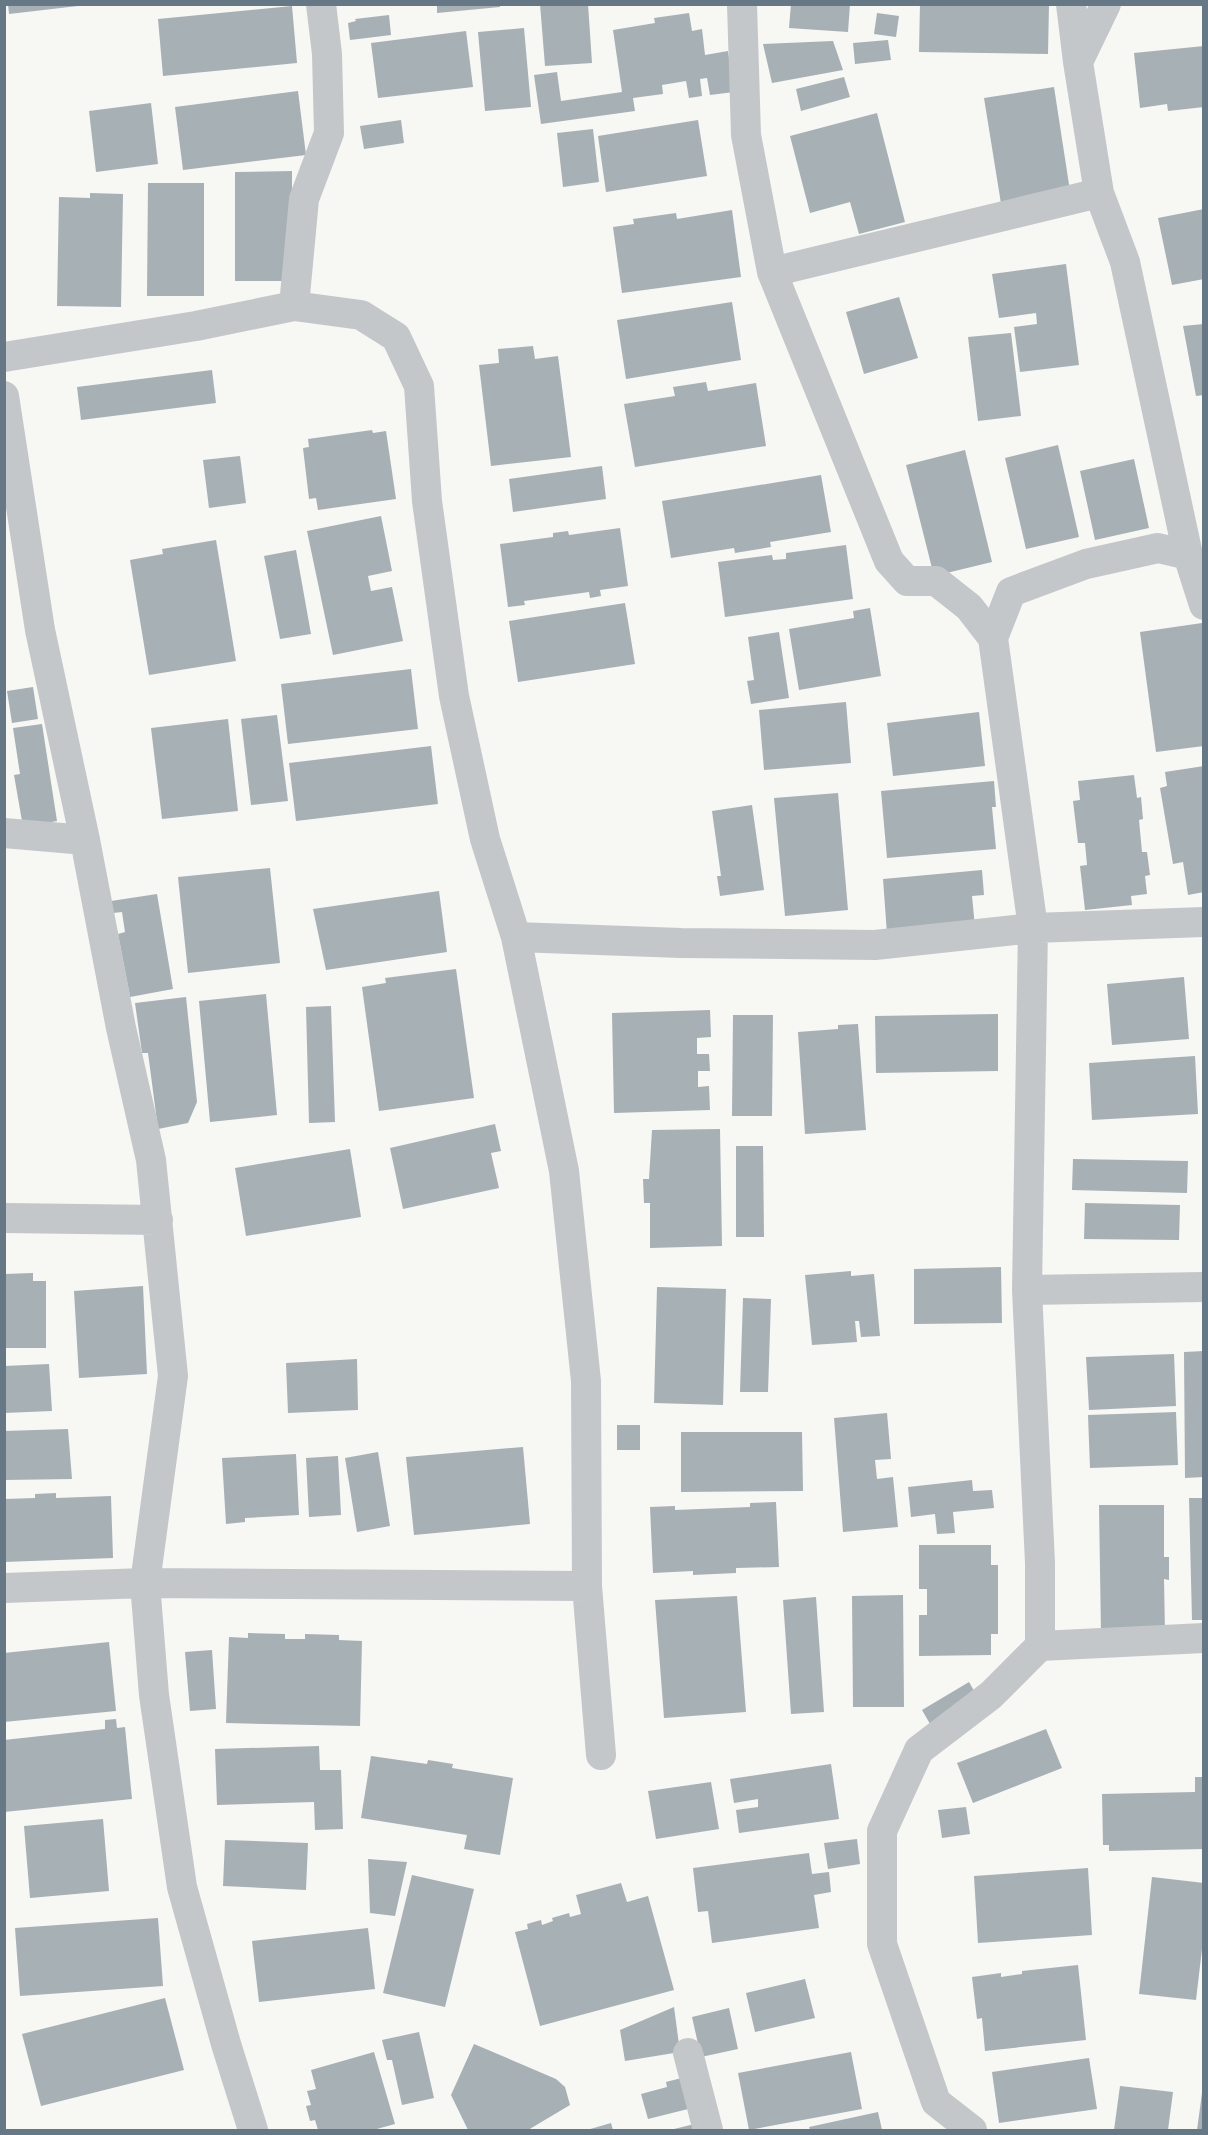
<svg xmlns="http://www.w3.org/2000/svg" width="1208" height="2135" viewBox="0 0 1208 2135" font-family="Montserrat,sans-serif">
<style>
.building{fill:#a7b0b5}
.lines{fill:none;stroke-linecap:round;stroke-linejoin:round}
.minor{stroke:#c3c7ca;stroke-width:30}
</style>
<rect width="100%" height="100%" fill="#f7f7f4"/>
<!-- building -->
<path class="building" d="M8 4H78V6L9 14Z
M437 4H500V7L437 13Z
M540 4H588L592 63 545 66Z
M791 4H850L848 32 789 28Z
M920 4H1049L1048 54 919 52Z
M292 6 297 63 163 76 158 19Z
M689 13 692 31 702 29 705 55 728 51 734 92 710 95 707 78 700 79 702 96 689 98 686 81 662 85 663 94 633 98 635 111 541 124 534 75 557 72 561 101 622 92 613 30 655 23 654 18Z
M877 13 899 16 896 37 874 34Z
M389 15 391 35 350 40 348 23 356 21 355 19Z
M524 28 531 107 485 111 478 32Z
M466 31 473 87 378 98 371 43Z
M888 40 891 60 855 64 853 43Z
M833 41 843 70 772 83 763 44Z
M1204 46V107L1168 111 1167 104 1140 108 1134 53Z
M844 77 850 97 801 111 796 89Z
M1054 87 1072 204 1003 216 984 98Z
M298 91 306 155 183 170 175 107Z
M151 103 158 164 96 172 89 111Z
M877 113 905 222 859 234 850 202 810 213 790 136Z
M401 120 404 143 364 149 360 126Z
M698 120 707 176 606 192 598 136Z
M593 129 599 182 563 187 557 133Z
M292 171V281H235V172Z
M148 183H204V296H147Z
M90 193 123 194 121 307 57 306 59 197 90 198Z
M1204 209V279L1172 285 1158 218Z
M732 210 741 277 622 293 613 227 634 224 633 219 676 213 677 219Z
M1066 264 1079 365 1020 372 1014 327 1037 324 1036 313 999 318 992 274Z
M899 297 918 358 864 374 846 312Z
M732 302 741 360 626 379 617 320Z
M1204 324V395L1196 396 1183 326Z
M1011 333 1021 416 978 421 968 337Z
M533 346 535 359 558 356 571 457 491 466 479 365 499 363 498 349Z
M212 370 216 403 81 420 77 387Z
M706 382 708 391 756 383 766 446 635 467 624 404 675 396 673 387Z
M372 430 373 433 386 431 396 499 318 510 316 498 309 499 303 448 309 447 308 439Z
M1058 445 1079 537 1026 549 1005 458Z
M965 450 992 562 934 576 906 465Z
M240 456 246 503 209 508 203 460Z
M1134 459 1149 528 1095 540 1080 471Z
M602 466 606 499 513 512 509 479Z
M821 475 831 532 770 542 771 547 735 553 734 548 671 558 662 501Z
M381 516 392 571 368 576 371 591 392 587 403 641 333 655 307 531Z
M620 528 628 586 600 590 601 596 590 598 589 592 524 601 525 605 508 607 500 544 553 537V533L568 531 569 535Z
M216 540 236 661 149 675 130 560 163 554 162 549Z
M846 545 853 599 725 617 718 562 772 555 773 560 786 559V553Z
M296 550 311 634 280 639 264 556Z
M625 603 635 664 518 682 509 621Z
M870 608 881 676 799 690 789 629 854 618 853 611Z
M1202 623 1204 746 1156 752 1140 632Z
M779 632 789 698 751 704 747 681 754 680 748 637Z
M411 669 418 729 288 744 281 684Z
M33 687 38 719 12 723 7 691Z
M846 702 851 763 764 770 759 710Z
M979 712 985 766 893 776 887 723Z
M277 715 288 801 251 805 241 719Z
M228 719 238 811 162 819 151 728Z
M42 724 57 821 23 827 14 775 20 774 13 728Z
M431 746 438 804 296 821 289 763Z
M1204 766V892L1188 895 1183 862 1173 864 1160 788 1167 786 1165 772Z
M1134 775 1137 798 1141 797 1143 819 1139 820 1142 852H1147L1150 875 1145 876 1147 894 1131 896 1132 905 1085 910 1080 866 1087 865 1085 843H1078L1073 801 1080 800 1078 781Z
M994 781 996 807H992L996 849 887 858 881 791Z
M838 793 848 910 785 916 774 798Z
M752 805 764 890 720 896 717 876H721L712 811Z
M270 868 280 963 188 973 178 877Z
M982 870 984 895 972 896 975 927 887 934 883 879Z
M439 891 447 952 326 970 313 909Z
M157 894 173 989 130 997 118 934 125 932 122 912 113 913 111 901Z
M456 969 474 1098 379 1111 362 987 386 983 385 978Z
M1184 977 1189 1039 1112 1045 1107 984Z
M266 994 277 1115 210 1122 199 1001Z
M186 997 197 1102 188 1123 158 1129 148 1053H142L135 1003Z
M331 1006 335 1122 309 1123 306 1007Z
M710 1010 711 1037 697 1038V1054H709L710 1071H698V1087L709 1086 710 1110 614 1113 612 1013Z
M998 1014V1071L876 1073 875 1016Z
M733 1015H773L772 1116H732Z
M858 1024 866 1130 805 1134 798 1032 838 1029V1025Z
M1195 1056 1198 1114 1092 1120 1089 1063Z
M495 1124 501 1151 491 1153 499 1188 403 1209 390 1148Z
M720 1129 722 1246 650 1248V1203H644L643 1179H649L652 1130Z
M736 1146H763L764 1237H736Z
M350 1149 361 1217 246 1236 235 1168Z
M1073 1159 1188 1161 1187 1193 1072 1190Z
M1085 1203 1180 1205 1179 1240 1084 1239Z
M1001 1267 1002 1323 914 1324V1269Z
M851 1271V1276L874 1274 880 1336 861 1337 859 1321H855L857 1342 812 1345 805 1275Z
M33 1273V1281H46V1348H4V1274Z
M143 1286 147 1374 79 1378 74 1291Z
M657 1287 726 1289 723 1405 654 1403Z
M743 1298 771 1299 768 1392H740Z
M1204 1351V1477L1185 1478 1184 1352Z
M1174 1354 1176 1406 1089 1410 1086 1357Z
M357 1359 358 1410 288 1413 286 1363Z
M49 1364 52 1411 4 1413V1366Z
M1176 1412 1178 1465 1090 1468 1088 1415Z
M887 1413 891 1459 875 1460 877 1479 893 1477 898 1527 843 1532 834 1418Z
M617 1425H640V1450H617Z
M68 1429 72 1479 4 1480V1431Z
M681 1432H802L803 1491 681 1492Z
M523 1447 530 1524 414 1535 406 1457Z
M378 1452 390 1526 357 1532 345 1458Z
M296 1454 299 1515 245 1518V1522L226 1524 222 1458Z
M338 1456 341 1515 309 1517 306 1458Z
M972 1480 973 1491 992 1490 994 1508 953 1512 955 1533 937 1534 935 1514 911 1517 908 1487Z
M56 1493V1498L111 1496 113 1558 4 1562V1499L35 1498V1494Z
M1189 1498H1204V1620H1192Z
M776 1502 779 1567 736 1568V1573L693 1575V1571L653 1573 650 1507 675 1506V1510L750 1507V1503Z
M1099 1505H1164V1557H1169V1580L1164 1579 1165 1633 1101 1634Z
M919 1545H991V1565H998V1634H991V1655L919 1656V1615H927V1589H919Z
M903 1595 904 1707H853L852 1596Z
M737 1596 746 1712 664 1718 655 1600Z
M816 1597 824 1712 791 1714 783 1600Z
M248 1633 285 1634V1639H305V1634L339 1635V1640L362 1641 360 1726 226 1723 229 1637 248 1638Z
M109 1642 116 1711 4 1722V1653Z
M212 1650 216 1709 190 1711 185 1652Z
M969 1682 984 1708 937 1736 922 1710Z
M116 1719 117 1728 125 1727 132 1799 4 1812V1740L105 1729V1720Z
M1046 1729 1062 1768 973 1803 957 1763Z
M319 1746 320 1770H341L343 1829 315 1830 314 1802 217 1805 215 1749Z
M371 1756 427 1764 428 1760 453 1764 452 1768 513 1778 500 1855 464 1849 467 1835 361 1818Z
M831 1764 839 1819 739 1833 736 1810 758 1807V1799L734 1803 730 1779Z
M1195 1777H1204V1849L1109 1851V1845H1103L1102 1794 1195 1792Z
M711 1782 719 1829 656 1839 648 1791Z
M966 1807 970 1834 942 1838 938 1810Z
M103 1819 109 1891 30 1898 24 1826Z
M857 1839 860 1864 828 1869 824 1843Z
M225 1840 308 1843 306 1890 223 1886Z
M809 1853 812 1874 829 1872 831 1892 814 1895 819 1928 712 1943 708 1911 698 1912 693 1868Z
M368 1859 407 1862 395 1916 370 1913Z
M1088 1868 1092 1935 978 1943 974 1876Z
M412 1875 474 1889 445 2007 383 1993Z
M1152 1877 1204 1883V1932L1196 2000 1139 1994Z
M621 1883 627 1902 648 1896 674 1990 540 2026 515 1932 528 1929 527 1924 541 1920 542 1925 553 1921 552 1918 569 1913 570 1917 581 1914 576 1895Z
M158 1918 163 1986 20 1996 15 1928Z
M368 1928 375 1989 259 2002 252 1941Z
M1078 1965 1086 2040 985 2051 982 2018 977 2019 972 1977 1001 1973V1977L1022 1974V1971Z
M805 1979 815 2018 755 2032 746 1993Z
M165 1998 184 2070 41 2106 22 2034Z
M674 2007 680 2052 625 2061 620 2030Z
M729 2008 738 2049 701 2057 692 2017Z
M419 2032 434 2098 402 2105 392 2060H387L382 2040Z
M474 2044 556 2079 565 2087 570 2105 528 2130H468L451 2095Z
M374 2052 395 2124 373 2130H318L315 2120 310 2121 306 2106 311 2105 307 2091 316 2089 311 2070Z
M851 2052 862 2109 749 2130 738 2073Z
M1089 2058 1097 2109 999 2123 992 2072Z
M697 2074 704 2105 648 2119 641 2094 667 2087 666 2082Z
M1120 2086 1173 2092 1168 2130H1114Z
M1202 2093 1204 2130H1197Z
M878 2112 882 2130H810L809 2127Z
M711 2120 713 2130H670Z
M611 2123 613 2130H587Z"/>
<g class="lines">
<!-- minor -->
<path class="minor" d="M742 4 746 135 772 272 889 561 907 581H936L969 607 993 638
M1071 4 1078 62 1099 193 1125 262 1188 555 1204 605
M1078 62 1106 4
M772 272 1099 193
M294 306 304 199 329 133 327 54 321 4
M4 357 196 326 294 306 361 315 396 337 419 386 427 501 454 696 485 839 516 937 564 1171 586 1381 587 1586 601 1755
M4 396 40 630 85 840 121 1028 151 1160 173 1376 145 1583 154 1695 182 1887 226 2044 253 2130
M4 833 85 840
M516 937 681 943 875 945 1033 928 1204 922
M4 1218 158 1220
M1027 1290 1204 1287
M4 1588 145 1583 587 1586
M1040 1646 1204 1638
M688 2053 708 2130
M972 2130 936 2102 882 1944V1831L919 1750 991 1695 1040 1646V1563L1027 1290 1033 928 993 638 1011 592 1086 564 1158 548 1188 555"/>
</g>
<!-- border -->
<rect width="1208" height="2135" fill="none" stroke="#667885" stroke-width="12"/>
</svg>
